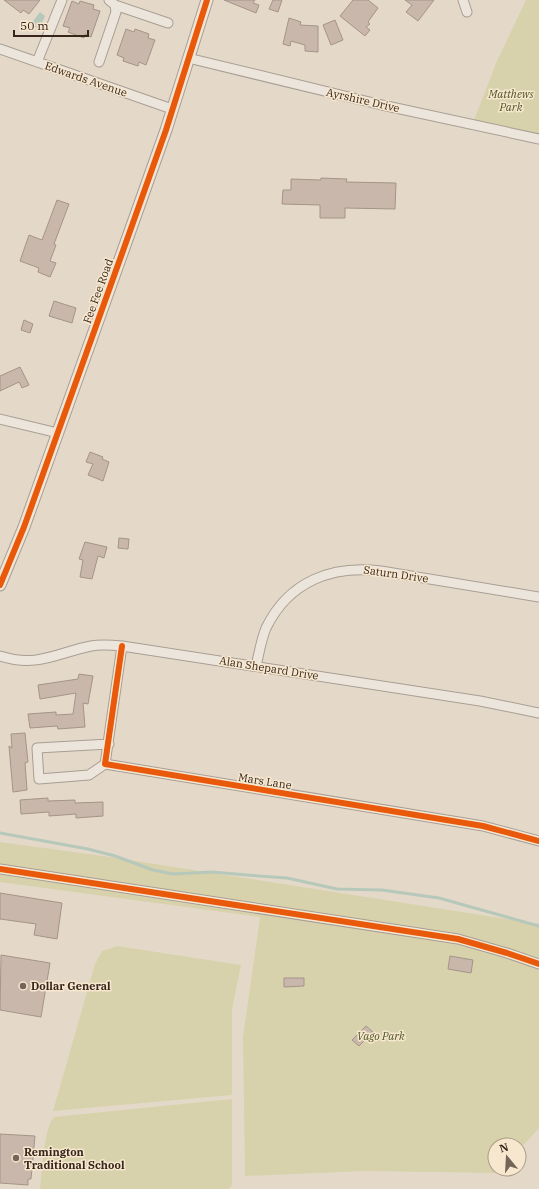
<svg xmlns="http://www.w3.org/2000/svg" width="539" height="1189" viewBox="0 0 539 1189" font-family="'IBM Plex Serif',serif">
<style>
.green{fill:#d7d2ab}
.water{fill:#b6c8ba}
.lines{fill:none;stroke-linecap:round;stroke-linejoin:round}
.stream{stroke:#b6c8ba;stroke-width:3}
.building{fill:#c8b7aa;stroke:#a49489}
.minor-casing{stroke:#a99e93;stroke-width:11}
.tertiary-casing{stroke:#a99e93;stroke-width:13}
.minor{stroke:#ece5db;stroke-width:9}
.tertiary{stroke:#ece5db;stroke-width:11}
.cycleway-casing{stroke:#f6e7ce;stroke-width:8}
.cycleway{stroke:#e8590c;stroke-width:6}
.poi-dot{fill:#746559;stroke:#f6e7ce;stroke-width:1.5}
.labels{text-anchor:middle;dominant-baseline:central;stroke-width:3;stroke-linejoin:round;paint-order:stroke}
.street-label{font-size:11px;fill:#37261c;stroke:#f6e7ce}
.park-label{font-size:11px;font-style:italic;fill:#4c5421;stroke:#f6e7ce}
.poi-label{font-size:11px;font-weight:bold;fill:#37261c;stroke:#f6e7ce;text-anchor:start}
</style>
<rect width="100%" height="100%" fill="#e4d9c9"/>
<!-- green -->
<path class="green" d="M526 0H539V135L474 120 497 61Z
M0 842 110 857 539 924V1128L519 1150V1145H495V1169H501L497 1173 365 1171 245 1176 243 1037 260 917 0 882Z
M117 946 241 965 232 1009V1095L53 1111 95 964 102 951Z
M232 1099V1185L229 1189H40C42 1174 44 1126 54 1117Z"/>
<!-- water -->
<path class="water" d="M40 12 45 16 39 29 31 24Z"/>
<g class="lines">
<!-- stream -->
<path class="stream" d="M0 833 88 849 115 856 153 870 173 874 212 872 259 876 287 878 337 889 382 890 439 898 539 926"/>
</g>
<!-- building -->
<path class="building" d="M4 0H40L29 14 23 10 21 13Z
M224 0H255L253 3 259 5 256 13Z
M273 0H282L278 12 269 9Z
M353 0H368L378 8 368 22 370 24 366 27 370 30 365 36 340 16Z
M405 0H434L418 21 406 12 412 5Z
M72 1 79 4 80 1 94 5 93 9 100 11 91 37 85 34 84 38 68 32 70 28 63 26Z
M289 18 301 22 300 25 318 26V52L305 51V45L291 41 290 46 283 44Z
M335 20 343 40 331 45 323 25Z
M126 29 134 32 135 29 149 34 148 38 155 40 146 65 139 62 138 66 123 61 124 58 117 55Z
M321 178 347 179 346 182 396 183 395 209 345 208V218H320V205L282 204 283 190H291V179L321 180Z
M57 200 69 204 54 244 56 245 50 261 56 263 50 277 38 272 39 268 20 261 29 235 42 240Z
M54 301 76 308 72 323 49 316Z
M24 320 33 324 30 333 21 330Z
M20 367 29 385 22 388 19 382 0 391V376Z
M90 452 103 457 102 459 109 462 103 481 88 475 93 464 86 462Z
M119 538 129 539 128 549 118 548Z
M85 542 107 547 104 558 98 556 92 579 80 577 83 560 79 559Z
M79 674 93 676 88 704 83 703 85 727 58 729 57 726 30 728 28 714 56 712V715L73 714 76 693 40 699 38 685 78 679Z
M25 733 28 762 25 763 27 790 13 792 9 746 12 748 11 734Z
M48 798V801L75 800V803L103 802V816L76 818V814L49 816V812L21 814 20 800Z
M0 893 62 903 57 939 34 935 36 924 0 919Z
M1 955 50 963 41 1017 0 1010Z
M450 956 473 960 471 973 448 969Z
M284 978H304V986L284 987Z
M366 1026 373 1032 359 1046 352 1040Z
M0 1134 35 1136 31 1179H28V1185L0 1183Z"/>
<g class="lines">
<defs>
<path id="minor" d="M463 0 467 12
M115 5 168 23
M0 49 172 109
M188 58 382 105 539 139
M37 62 62 0
M99 62 116 12 115 5 109 0
M0 419 58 433
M122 646 105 764 483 826 539 841
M0 656C38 668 56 653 91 646 101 644 112 645 122 646L480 701 539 713
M256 666C259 654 261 640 266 628 289 581 332 565 381 571L539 597
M105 764 89 775 39 779 37 748 109 744
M0 869 458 939 507 953 539 964"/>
<path id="tertiary" d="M0 585 24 527 124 248 166 130 207 0"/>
</defs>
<!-- minor casing -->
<use href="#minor" class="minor-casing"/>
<!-- tertiary casing -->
<use href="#tertiary" class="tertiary-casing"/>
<!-- minor -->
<use href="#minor" class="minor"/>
<!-- tertiary -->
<use href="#tertiary" class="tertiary"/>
<defs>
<path id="cycleway" d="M0 585 24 527 124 248 166 130 207 0
M122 646 105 764 483 826 539 841
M0 869 458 939 507 953 539 964"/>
</defs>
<!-- cycleway casing -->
<use href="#cycleway" class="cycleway-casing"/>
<!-- cycleway -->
<use href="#cycleway" class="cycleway"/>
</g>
<!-- markers -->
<g class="poi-dot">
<circle cx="23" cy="986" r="4"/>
<circle cx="16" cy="1158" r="4"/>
</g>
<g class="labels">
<!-- street labels -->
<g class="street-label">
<text transform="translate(86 79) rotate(19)">Edwards Avenue</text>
<text transform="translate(363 100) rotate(13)">Ayrshire Drive</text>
<text transform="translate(98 291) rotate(-70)">Fee Fee Road</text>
<text transform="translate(396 574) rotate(8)">Saturn Drive</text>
<text transform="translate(269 668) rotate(9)">Alan Shepard Drive</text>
<text transform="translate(265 781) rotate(9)">Mars Lane</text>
</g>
<!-- park labels -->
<g class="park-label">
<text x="511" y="94">Matthews<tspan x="511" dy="13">Park</tspan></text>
<text x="381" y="1036">Vago Park</text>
</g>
<!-- poi labels -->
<g class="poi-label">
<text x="31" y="986">Dollar General</text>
<text x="24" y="1152">Remington<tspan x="24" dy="13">Traditional School</tspan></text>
</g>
</g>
<!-- north arrow -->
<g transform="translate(507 1157) rotate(342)"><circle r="19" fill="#f6e7ce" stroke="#aa9a87"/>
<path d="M0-3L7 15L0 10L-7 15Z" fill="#746559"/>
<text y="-6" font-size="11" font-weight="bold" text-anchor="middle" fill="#37261c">N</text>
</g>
<!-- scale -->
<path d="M14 30v6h74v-6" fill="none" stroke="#37261c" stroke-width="2"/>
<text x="20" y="30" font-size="12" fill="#37261c" stroke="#f6e7ce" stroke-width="3" paint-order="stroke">50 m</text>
</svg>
